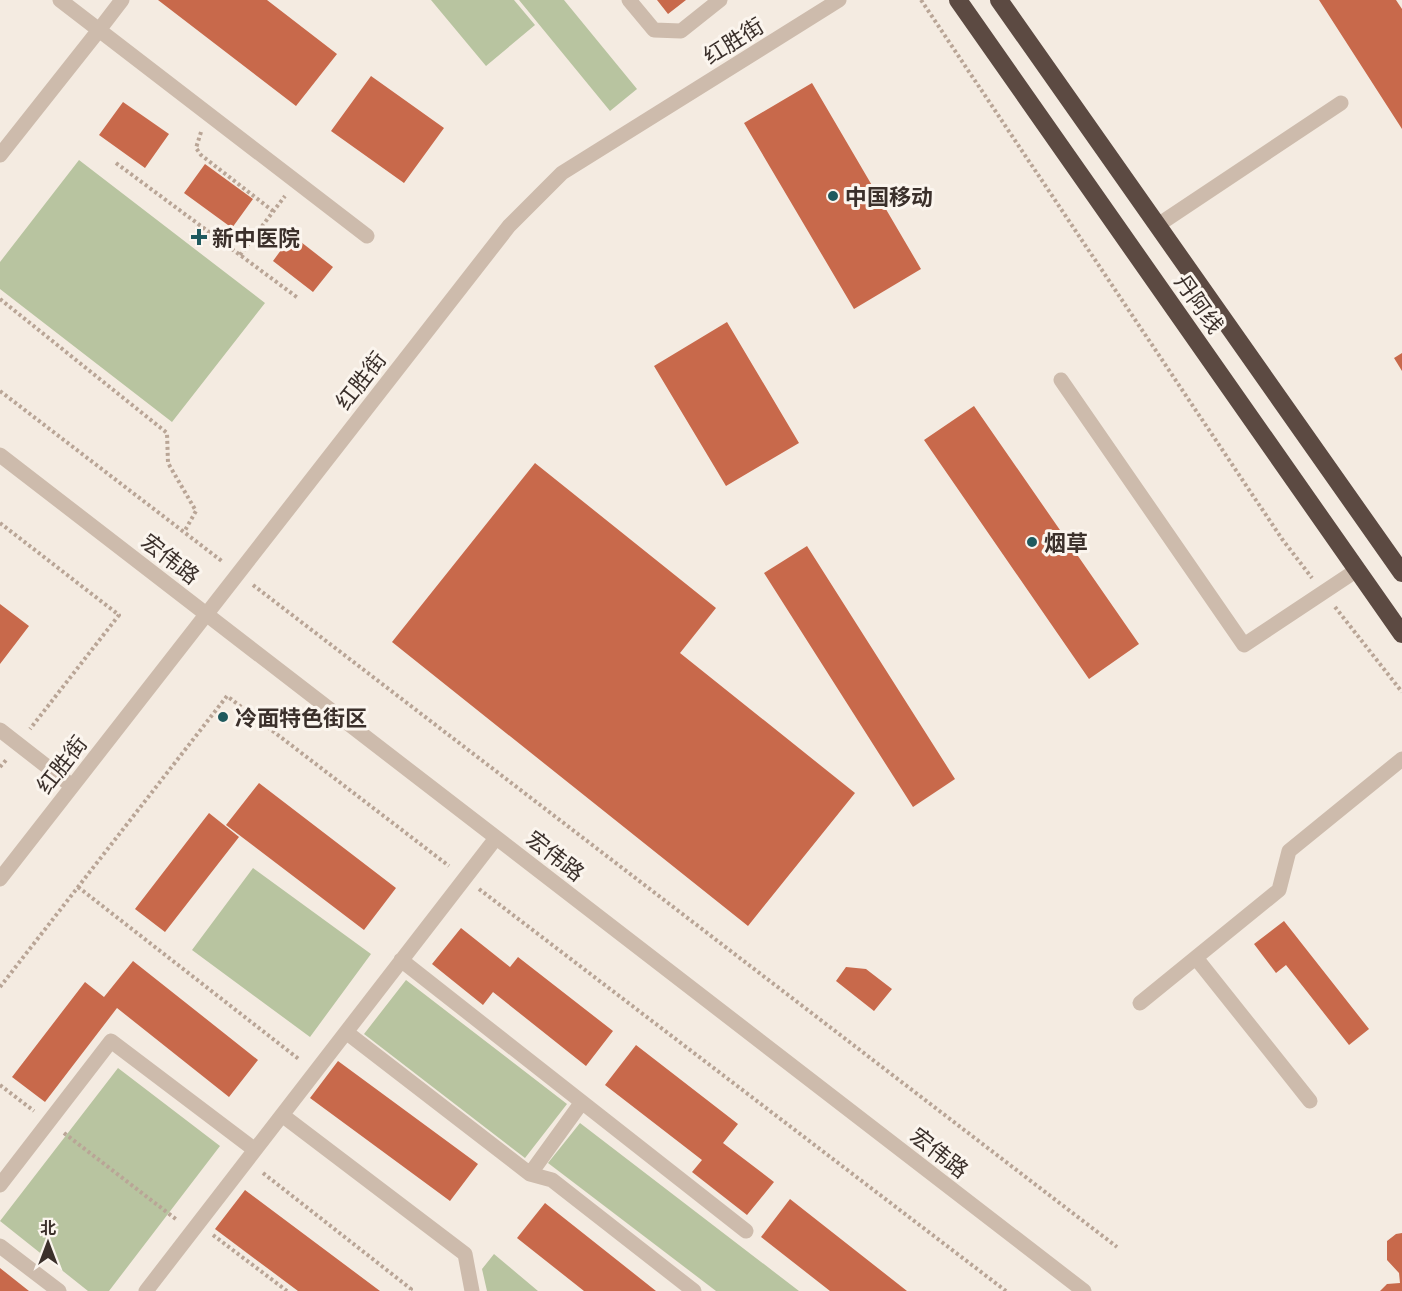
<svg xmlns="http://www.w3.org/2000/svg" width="1402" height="1291" viewBox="0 0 1402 1291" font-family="'Exo 2','Noto Sans SC',sans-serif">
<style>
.green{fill:#b8c4a0}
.building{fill:#c8694b}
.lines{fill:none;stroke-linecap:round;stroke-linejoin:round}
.path{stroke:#b9a596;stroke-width:4;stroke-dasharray:3 3;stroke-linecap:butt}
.minor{stroke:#cdbbac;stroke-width:15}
.highway{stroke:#5c4a42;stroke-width:18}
.poi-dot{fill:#1f5a5e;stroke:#fbf5ee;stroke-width:2}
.labels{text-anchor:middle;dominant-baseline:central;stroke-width:6;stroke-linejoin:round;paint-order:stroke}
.street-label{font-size:22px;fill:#3b302b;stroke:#fbf5ee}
.poi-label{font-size:22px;font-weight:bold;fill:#3b302b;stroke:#fbf5ee;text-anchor:start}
</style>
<rect width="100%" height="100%" fill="#f4ebe1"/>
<!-- green -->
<path class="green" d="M431 0H514L535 25 486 66Z
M519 0H564L637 89 610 111Z
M79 160 265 303 172 422 0 289V262Z
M253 868 371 954 310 1037 192 950Z
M406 980 567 1104 525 1158 364 1034Z
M118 1068 220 1146 109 1291H88L0 1221Z
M580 1123 799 1291H716L548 1163Z
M494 1254 538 1291H487L482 1269Z"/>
<!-- building -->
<path class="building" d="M158 0H267L337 54 296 106Z
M657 0H686L668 14Z
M1319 0H1396L1402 9V129Z
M371 76 444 128 404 183 331 131Z
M812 83 921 269 854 309 744 123Z
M123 102 169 134 145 168 99 135Z
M205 164 253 199 232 228 184 193Z
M292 235 333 267 313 292 273 261Z
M727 322 799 443 726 486 654 366Z
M1402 353V371L1394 358Z
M974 406 1139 644 1089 679 924 440Z
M535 463 716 608 680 653 855 793 748 926 392 642Z
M807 546 955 779 913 807 764 573Z
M0 604 29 626 0 664Z
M259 783 396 888 364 930 226 825Z
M209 813 239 837 165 932 135 909Z
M1284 921 1369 1029 1349 1045 1286 965 1276 973 1254 944Z
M461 928 510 967 518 957 613 1031 586 1066 493 992 483 1005 432 964Z
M133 961 258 1060 229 1097 117 1008 45 1102 12 1077 85 982 104 997Z
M846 967 866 969 892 989 874 1011 836 981Z
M636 1045 738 1124 723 1143 774 1182 747 1215 692 1172 702 1160 605 1085Z
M338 1061 478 1164 450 1201 310 1098Z
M245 1190 380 1291H298L215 1229Z
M790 1199 907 1291H830L761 1237Z
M545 1203 656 1291H584L517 1238Z
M1402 1233V1291H1380L1387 1284 1400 1283 1399 1273 1387 1260V1241L1396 1234Z
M0 1268 29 1291H0Z"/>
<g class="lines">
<!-- path -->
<path class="path" d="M921 0 1282 539 1312 578
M201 132 196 148 201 155 273 211
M116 163 298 298
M240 255 285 196
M0 299 167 433 168 463 196 511 184 532
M0 391 223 562
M0 523 119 615 30 729
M253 585 1117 1247
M1335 607 1402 692
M0 767 7 759
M78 887 300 1060
M479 889 1006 1291
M0 987 227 696 449 866
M0 1085 34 1111
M64 1133 177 1220
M263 1173 411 1289 409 1291
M213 1235 287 1291"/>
<!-- minor -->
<path class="minor" d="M60 0 99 30 122 0
M629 0 654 30 681 31 720 0
M0 155 99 30 367 236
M1158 225 1341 103
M1061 380 1244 645 1357 570
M0 455 1084 1291
M0 730 72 786
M0 879 509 226 562 173 839 0
M1196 958 1310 1101
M401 960 746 1231
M1140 1003 1279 890 1289 851 1402 759
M346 1032 530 1174 552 1180 694 1291
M282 1115 465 1254 472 1291
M530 1174 582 1102
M0 1185 111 1041 255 1150
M0 1246 59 1291
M146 1291 496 838"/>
<!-- highway -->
<path class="highway" d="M958 0 1402 634
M999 0 1402 573"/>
</g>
<!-- markers -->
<g class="poi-dot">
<circle cx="833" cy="196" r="6"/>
<path d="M196 228h6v6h6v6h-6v6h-6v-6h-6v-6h6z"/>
<circle cx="1032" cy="542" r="6"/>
<circle cx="223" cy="717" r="6"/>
</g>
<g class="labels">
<!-- street labels -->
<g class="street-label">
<text transform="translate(733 40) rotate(-32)">红胜街</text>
<text transform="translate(1200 303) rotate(55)">丹阿线</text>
<text transform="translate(360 380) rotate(-52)">红胜街</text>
<text transform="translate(171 558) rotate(38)">宏伟路</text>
<text transform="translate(61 764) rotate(-52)">红胜街</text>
<text transform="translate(556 855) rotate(38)">宏伟路</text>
<text transform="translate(940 1152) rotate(38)">宏伟路</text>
</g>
<!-- poi labels -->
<g class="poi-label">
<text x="845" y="196">中国移动</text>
<text x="212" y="237">新中医院</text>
<text x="1044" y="542">烟草</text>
<text x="235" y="717">冷面特色街区</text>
</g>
</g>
<!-- north arrow -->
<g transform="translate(48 1243)" stroke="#fbf5ee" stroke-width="4.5" paint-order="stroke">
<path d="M0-4.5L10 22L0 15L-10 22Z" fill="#3b302b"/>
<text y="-9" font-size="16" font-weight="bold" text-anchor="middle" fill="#3b302b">北</text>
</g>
</svg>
